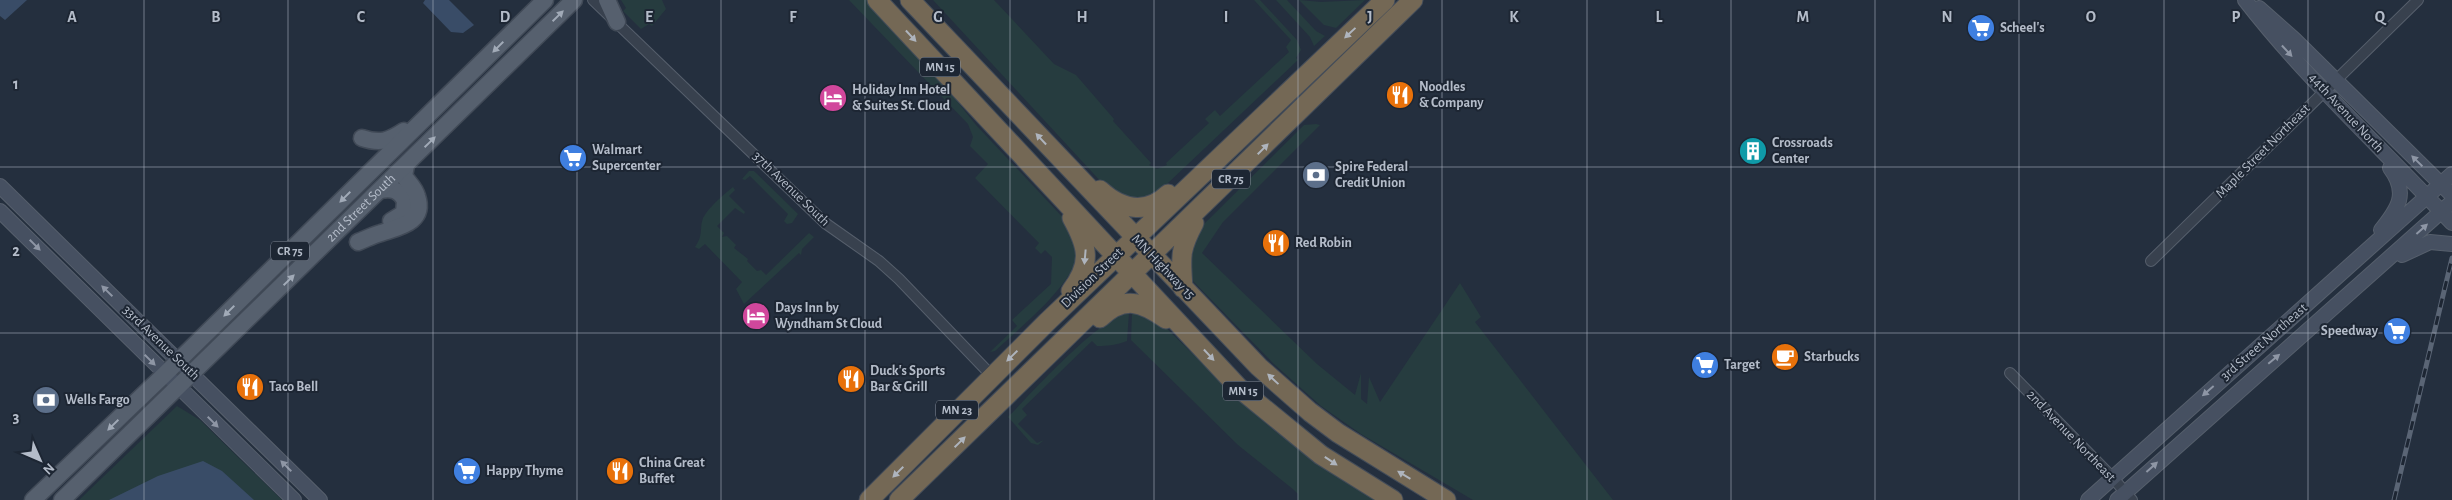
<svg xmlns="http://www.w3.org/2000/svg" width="2452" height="500" viewBox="0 0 2452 500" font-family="'Alegreya Sans',sans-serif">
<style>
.green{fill:#263c3f}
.water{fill:#394c67}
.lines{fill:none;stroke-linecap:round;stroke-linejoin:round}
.street-casing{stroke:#565f6c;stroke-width:12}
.secondary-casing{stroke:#565f6c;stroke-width:16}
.primary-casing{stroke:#414a57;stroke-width:19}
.highway-casing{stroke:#434c59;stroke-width:21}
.street{stroke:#38414e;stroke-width:10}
.secondary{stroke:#465061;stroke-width:14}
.primary{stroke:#56606e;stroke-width:16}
.highway{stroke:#746855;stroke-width:19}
.rail-casing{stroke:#5a6575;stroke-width:5}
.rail{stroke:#1d2633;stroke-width:3;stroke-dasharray:9;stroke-linecap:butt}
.oneway{fill:#a1aab7}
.oneway2{fill:#aeb4bd}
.oneway3{fill:#8e96a5}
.grid{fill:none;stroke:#b4bcc9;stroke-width:1;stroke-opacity:0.55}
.labels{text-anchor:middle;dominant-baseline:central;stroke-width:4;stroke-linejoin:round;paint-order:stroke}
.shield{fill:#1d2633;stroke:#878f9c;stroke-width:1}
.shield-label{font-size:12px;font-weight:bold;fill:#b4bcc9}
.poi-label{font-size:14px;font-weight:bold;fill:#b4bcc9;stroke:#1d2633;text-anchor:start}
.street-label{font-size:14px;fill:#b4bcc9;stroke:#1d2633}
.grid-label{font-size:16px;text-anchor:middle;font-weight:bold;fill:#b4bcc9;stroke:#1d2633;stroke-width:4;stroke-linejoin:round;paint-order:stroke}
</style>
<rect width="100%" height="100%" fill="#242f3e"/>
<!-- green -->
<path class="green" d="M621 0H662L666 9 652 26 649 24 641 29 623 11 626 8Z
M849 0H869L925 61 976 125 1069 224C1072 229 1078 236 1079 241 1085 277 1019 328 995 351L990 352 1017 326 1012 320 1051 284 1052 257 1045 250 1041 254 1035 248 1039 243 975 178 988 164 970 146 973 137 968 124Z
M933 0H994L1054 64 1076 75 1114 119 1113 121 1151 163 1149 165 1157 169 1167 165 1166 163 1209 123 1205 119 1215 110 1220 116 1289 52 1286 47 1291 40 1254 0H1260L1297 40 1301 50 1296 58 1298 60 1168 183C1141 206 1132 200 1104 185Z
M1276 0H1287L1316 31 1325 36 1314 46 1310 37Z
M1299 0 1321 2 1365 0 1336 28 1324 25Z
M1316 124 1320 125 1223 222 1202 253 1317 364 1355 395 1361 373V399L1367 404 1369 377 1380 402 1460 283 1481 317 1475 322 1613 500H1473L1361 434 1321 406 1274 364 1193 281C1182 261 1192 241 1204 224L1304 125Z
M749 171H754L798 214 792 223 787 224 784 221 788 214 750 176 745 180 742 179Z
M733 187 735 190 729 196 745 212 744 214 735 208 717 226 724 233 722 237 727 236 736 245 734 248 748 259 747 261 757 271 761 270 766 275 809 233 814 237 802 249 801 255 799 253 744 304 736 289 742 282 705 244 699 249 695 247C704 234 699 230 703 218 708 208 723 195 733 187Z
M1129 313 1127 341C1117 345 1108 346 1097 346L1092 341 1022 409 1027 415 1018 424 1037 443 1044 440 1038 445 1031 443 1008 417C1031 394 1100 316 1129 313Z
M1132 313 1157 319 1246 406 1276 432 1318 462 1379 500H1298V494L1294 490 1238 445 1131 340Z
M177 406 200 420 282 500H79Z"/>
<!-- water -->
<path class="water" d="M0 0H27L5 20 0 16Z
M425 0H449L474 25 463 33 451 32 423 3Z
M203 461 222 471 254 500H109L158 476Z"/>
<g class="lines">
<defs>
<path id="street" d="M593 0 825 223 879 261 899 279 992 376
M2151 261 2418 0
M2010 373 2112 477 2132 500"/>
<path id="secondary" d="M2245 0C2307 80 2383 149 2452 223
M2259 8 2294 39 2452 195
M0 186 320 500
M0 211 294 500
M2381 230C2398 209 2409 193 2390 168
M2402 255 2430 242 2452 244
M2088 500 2452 174
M2117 500 2452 202"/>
<g id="primary">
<path d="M607 0 617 22"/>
<path d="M362 138C380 144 389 141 404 131"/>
<path d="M381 190C392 188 400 190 405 201L404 213 391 221"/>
<path d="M358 242C366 239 373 235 381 233 398 227 426 223 417 196 415 188 408 182 404 176L406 165"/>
<path d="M33 500 165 374 545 0"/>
<path id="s1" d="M62 500 574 0"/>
</g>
<path id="highway" d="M877 0 1239 388 1321 455 1393 500
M910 0 1259 367 1310 412 1338 433 1446 500
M1100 190C1122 210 1146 215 1168 194
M1183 288C1181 257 1179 251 1194 223
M1071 291C1092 263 1088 247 1072 218
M1100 318C1124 295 1142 302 1166 319
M869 500 1047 322 1385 0
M899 500 1413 0"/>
</defs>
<!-- street casing -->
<use href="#street" class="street-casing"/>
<!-- secondary casing -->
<use href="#secondary" class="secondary-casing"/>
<!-- primary casing -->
<use href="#primary" class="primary-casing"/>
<!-- highway casing -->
<use href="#highway" class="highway-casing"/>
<!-- street -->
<use href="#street" class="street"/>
<!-- secondary -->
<use href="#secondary" class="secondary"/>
<!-- primary -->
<use href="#primary" class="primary"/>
<!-- highway -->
<use href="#highway" class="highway"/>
<defs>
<path id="rail" d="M2394 500 2452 258"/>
</defs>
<!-- rail casing -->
<use href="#rail" class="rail-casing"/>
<!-- rail -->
<use href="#rail" class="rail"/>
</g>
<!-- one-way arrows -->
<defs><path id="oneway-solid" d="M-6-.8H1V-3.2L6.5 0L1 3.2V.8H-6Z" transform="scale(1.25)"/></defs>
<g class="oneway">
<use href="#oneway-solid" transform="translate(558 16) rotate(-44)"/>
<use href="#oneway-solid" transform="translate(498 47) rotate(135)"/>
<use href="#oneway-solid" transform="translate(430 142) rotate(-44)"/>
<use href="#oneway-solid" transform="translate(345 197) rotate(135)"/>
<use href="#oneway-solid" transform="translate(289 280) rotate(-44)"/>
<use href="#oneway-solid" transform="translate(229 311) rotate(135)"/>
<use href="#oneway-solid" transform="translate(113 425) rotate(136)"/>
</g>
<g class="oneway2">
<use href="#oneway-solid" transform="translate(1350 33) rotate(137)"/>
<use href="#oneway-solid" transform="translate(911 36) rotate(47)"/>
<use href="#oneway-solid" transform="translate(1041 139) rotate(-133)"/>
<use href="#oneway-solid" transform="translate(1263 149) rotate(-45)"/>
<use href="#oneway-solid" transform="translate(1085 257) rotate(95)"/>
<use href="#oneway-solid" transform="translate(1209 355) rotate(47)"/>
<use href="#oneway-solid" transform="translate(1012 356) rotate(136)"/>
<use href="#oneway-solid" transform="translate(1273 379) rotate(-137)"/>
<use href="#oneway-solid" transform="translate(960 442) rotate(-44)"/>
<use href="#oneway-solid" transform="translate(1331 461) rotate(34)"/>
<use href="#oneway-solid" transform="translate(898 472) rotate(135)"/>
<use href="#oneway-solid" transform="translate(1404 475) rotate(-149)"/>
</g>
<g class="oneway3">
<use href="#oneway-solid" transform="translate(2287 51) rotate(47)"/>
<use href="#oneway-solid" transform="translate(2417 161) rotate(-136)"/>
<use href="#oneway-solid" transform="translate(2422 229) rotate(-42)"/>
<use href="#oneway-solid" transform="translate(35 245) rotate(45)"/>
<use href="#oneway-solid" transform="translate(107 291) rotate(-136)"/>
<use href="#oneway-solid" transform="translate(2274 359) rotate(-40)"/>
<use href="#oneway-solid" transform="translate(150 360) rotate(45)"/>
<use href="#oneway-solid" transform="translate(2208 391) rotate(139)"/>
<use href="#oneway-solid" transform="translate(213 422) rotate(45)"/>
<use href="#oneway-solid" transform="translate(286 466) rotate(-135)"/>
<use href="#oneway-solid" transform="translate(2152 467) rotate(-42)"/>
</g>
<!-- grid -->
<path class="grid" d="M144 0V500M288 0V500M433 0V500M577 0V500M721 0V500M865 0V500M1010 0V500M1154 0V500M1298 0V500M1442 0V500M1587 0V500M1731 0V500M1875 0V500M2019 0V500M2164 0V500M2308 0V500M0 167H2452M0 333H2452"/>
<!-- icons -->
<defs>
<symbol id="supermarket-disc" viewBox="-11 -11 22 22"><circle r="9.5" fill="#3f7fe0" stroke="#1d2633"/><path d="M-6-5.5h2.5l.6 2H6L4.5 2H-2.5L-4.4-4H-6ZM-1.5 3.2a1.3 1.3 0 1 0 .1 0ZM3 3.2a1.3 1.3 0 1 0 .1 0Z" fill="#fff"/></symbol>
<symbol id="restaurant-disc" viewBox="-11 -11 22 22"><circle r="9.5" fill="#e8710a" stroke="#1d2633"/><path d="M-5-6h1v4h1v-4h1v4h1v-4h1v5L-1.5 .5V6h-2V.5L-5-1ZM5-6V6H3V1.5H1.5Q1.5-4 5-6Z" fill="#fff"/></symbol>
<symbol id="hotel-disc" viewBox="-11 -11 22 22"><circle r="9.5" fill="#d1479c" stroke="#1d2633"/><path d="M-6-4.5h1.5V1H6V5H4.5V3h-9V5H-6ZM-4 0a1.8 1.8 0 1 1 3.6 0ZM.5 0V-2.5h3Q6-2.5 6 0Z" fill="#fff"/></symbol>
<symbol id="building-disc" viewBox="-11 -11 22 22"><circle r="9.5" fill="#0f9aa8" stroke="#1d2633"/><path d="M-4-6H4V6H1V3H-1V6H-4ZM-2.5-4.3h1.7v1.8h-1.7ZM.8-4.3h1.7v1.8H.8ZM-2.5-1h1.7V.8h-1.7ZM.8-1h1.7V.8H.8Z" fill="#fff"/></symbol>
<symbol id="bank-disc" viewBox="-11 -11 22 22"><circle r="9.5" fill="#5c6f8a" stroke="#1d2633"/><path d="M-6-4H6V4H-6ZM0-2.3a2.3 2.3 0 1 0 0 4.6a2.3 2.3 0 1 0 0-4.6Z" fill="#fff"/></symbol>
<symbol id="cafe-disc" viewBox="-11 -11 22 22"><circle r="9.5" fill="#e8710a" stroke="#1d2633"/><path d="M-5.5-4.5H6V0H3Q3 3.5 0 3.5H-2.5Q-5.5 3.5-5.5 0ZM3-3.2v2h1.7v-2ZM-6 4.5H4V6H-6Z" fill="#fff"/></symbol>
</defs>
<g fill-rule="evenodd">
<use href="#supermarket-disc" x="1965" y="12" width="32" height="32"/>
<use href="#restaurant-disc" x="1384" y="79" width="32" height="32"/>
<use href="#hotel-disc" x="817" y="82" width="32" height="32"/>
<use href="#building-disc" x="1737" y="135" width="32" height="32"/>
<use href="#supermarket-disc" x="557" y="142" width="32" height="32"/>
<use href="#bank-disc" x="1300" y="159" width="32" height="32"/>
<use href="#restaurant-disc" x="1260" y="227" width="32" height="32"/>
<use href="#hotel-disc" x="740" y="300" width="32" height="32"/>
<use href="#supermarket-disc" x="2381" y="315" width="32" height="32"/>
<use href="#cafe-disc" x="1769" y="341" width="32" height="32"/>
<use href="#supermarket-disc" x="1689" y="349" width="32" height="32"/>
<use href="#restaurant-disc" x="835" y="363" width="32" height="32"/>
<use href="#restaurant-disc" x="234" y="371" width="32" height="32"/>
<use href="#bank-disc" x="30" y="384" width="32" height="32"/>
<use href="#supermarket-disc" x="451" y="455" width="32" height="32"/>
<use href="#restaurant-disc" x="604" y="455" width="32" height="32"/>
</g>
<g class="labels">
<!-- shield labels -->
<g class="shield">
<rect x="920" y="57.5" width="40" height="19" rx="4"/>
<rect x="1212" y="169.5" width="38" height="19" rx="4"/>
<rect x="271" y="241.5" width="38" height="19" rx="4"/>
<rect x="1223" y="381.5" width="40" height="19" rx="4"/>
<rect x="936" y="400.5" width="42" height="19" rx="4"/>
</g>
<g class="shield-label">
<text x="940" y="67">MN 15</text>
<text x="1231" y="179">CR 75</text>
<text x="290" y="251">CR 75</text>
<text x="1243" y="391">MN 15</text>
<text x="957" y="410">MN 23</text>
</g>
<!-- poi labels -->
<g class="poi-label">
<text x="2000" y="28">Scheel's</text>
<text x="1419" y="87">Noodles<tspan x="1419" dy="16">&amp; Company</tspan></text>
<text x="852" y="90">Holiday Inn Hotel<tspan x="852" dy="16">&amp; Suites St. Cloud</tspan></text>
<text x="1772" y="143">Crossroads<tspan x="1772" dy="16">Center</tspan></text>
<text x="592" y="150">Walmart<tspan x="592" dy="16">Supercenter</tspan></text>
<text x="1335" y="167">Spire Federal<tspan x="1335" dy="16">Credit Union</tspan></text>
<text x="1295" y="243">Red Robin</text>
<text x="775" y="308">Days Inn by<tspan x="775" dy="16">Wyndham St Cloud</tspan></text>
<text x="2378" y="331" text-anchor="end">Speedway</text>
<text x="1804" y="357">Starbucks</text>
<text x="1724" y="365">Target</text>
<text x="870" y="371">Duck's Sports<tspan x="870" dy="16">Bar &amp; Grill</tspan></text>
<text x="269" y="387">Taco Bell</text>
<text x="65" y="400">Wells Fargo</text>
<text x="639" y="463">China Great<tspan x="639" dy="16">Buffet</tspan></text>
<text x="486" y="471">Happy Thyme</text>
</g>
<!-- street labels -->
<g class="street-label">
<text transform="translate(2346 113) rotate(47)">44th Avenue North</text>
<text transform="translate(2263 151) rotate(-45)">Maple Street Northeast</text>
<text transform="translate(791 189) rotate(44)">37th Avenue South</text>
<text stroke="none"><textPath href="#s1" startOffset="418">2nd Street South</textPath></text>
<text transform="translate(1163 267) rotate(46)">MN Highway 15</text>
<text transform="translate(1092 278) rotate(-44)">Division Street</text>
<text transform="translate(2264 342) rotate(-41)">3rd Street Northeast</text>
<text transform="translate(161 343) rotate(44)">33rd Avenue South</text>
<text transform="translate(2071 436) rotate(46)">2nd Avenue Northeast</text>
</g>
</g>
<g class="grid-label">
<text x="72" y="22">A</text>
<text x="216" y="22">B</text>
<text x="361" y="22">C</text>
<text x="505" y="22">D</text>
<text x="649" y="22">E</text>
<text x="793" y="22">F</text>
<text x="938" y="22">G</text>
<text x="1082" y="22">H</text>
<text x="1226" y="22">I</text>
<text x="1370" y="22">J</text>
<text x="1514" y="22">K</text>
<text x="1659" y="22">L</text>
<text x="1803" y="22">M</text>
<text x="1947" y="22">N</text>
<text x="2091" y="22">O</text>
<text x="2236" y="22">P</text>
<text x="2380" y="22">Q</text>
<text x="16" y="89">1</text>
<text x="16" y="256">2</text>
<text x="16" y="422">3</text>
</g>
<!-- north arrow -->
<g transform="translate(40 460) rotate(135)" stroke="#1d2633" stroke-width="4" paint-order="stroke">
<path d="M0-4L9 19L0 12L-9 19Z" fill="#b4bcc9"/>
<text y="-8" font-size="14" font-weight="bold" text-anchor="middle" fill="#b4bcc9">N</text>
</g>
</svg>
